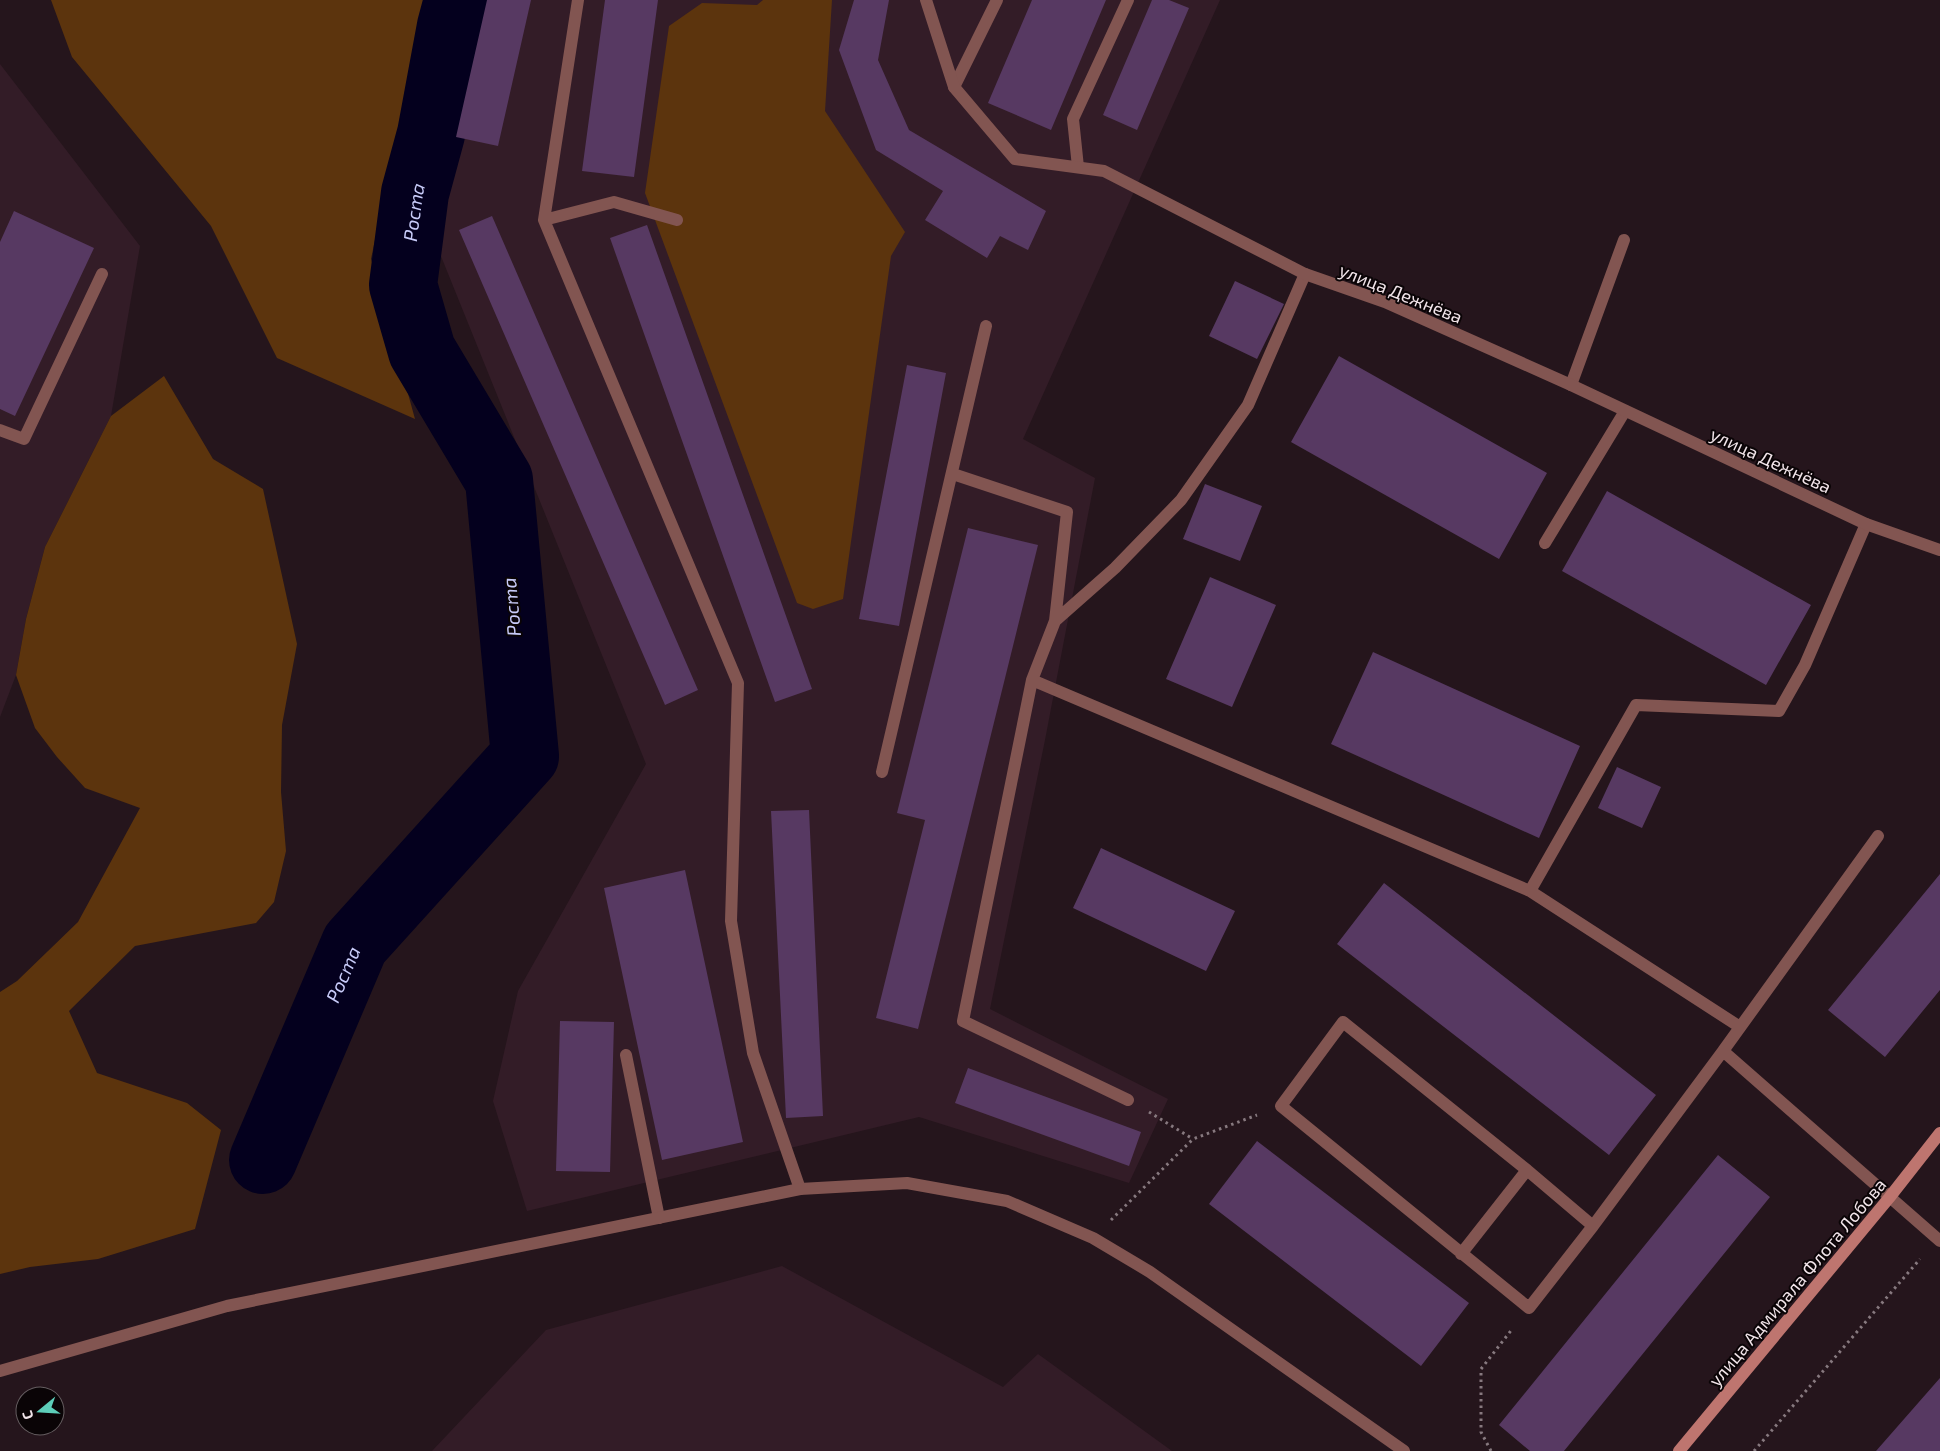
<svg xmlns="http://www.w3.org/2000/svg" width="1940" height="1451" viewBox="0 0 1940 1451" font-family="'Exo 2',sans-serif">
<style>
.built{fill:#331c27}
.forest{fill:#5c340d}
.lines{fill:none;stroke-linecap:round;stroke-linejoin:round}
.river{stroke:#04001e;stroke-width:68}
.building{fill:#573962}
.path{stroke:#87797f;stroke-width:3;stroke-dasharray:2.5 4;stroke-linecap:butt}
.lane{stroke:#825551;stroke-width:12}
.street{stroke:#825551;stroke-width:12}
.secondary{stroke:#be756f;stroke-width:12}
.labels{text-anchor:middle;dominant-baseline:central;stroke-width:4;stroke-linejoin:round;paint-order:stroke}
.street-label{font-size:18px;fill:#f1e4e9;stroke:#0a0406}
.water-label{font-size:19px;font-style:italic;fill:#c8cbf9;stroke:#0a0406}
</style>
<rect width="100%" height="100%" fill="#25151c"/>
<!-- built -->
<path class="built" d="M475 0H1220L1023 439 1095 478 1045 740 990 1009 1168 1099 1129 1183 919 1117 527 1211 493 1101 518 991 646 764 426 219Z
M0 64 140 246 111 416 45 547 26 619 16 675 0 717Z
M782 1266 1003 1387 1038 1354 1172 1451H432L546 1330Z"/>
<!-- forest -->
<path class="forest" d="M51 0H425L371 259 415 419 277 358 211 226 72 57Z
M763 0H832L825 111 905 232 891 256 843 599 813 609 797 603 645 193 669 26 702 3 757 5Z
M164 376 213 459 263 489 297 644 282 725 281 792 286 851 274 902 256 923 135 946 69 1011 97 1073 187 1103 221 1130 195 1229 98 1259 30 1267 0 1274V992L17 981 78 922 140 808 85 788 57 757 35 728 16 675 26 619 45 547 111 416Z"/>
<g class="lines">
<!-- river -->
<path class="river" id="s1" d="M263 1160 355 944 525 756 499 480 422 351 403 285 415 193 431 134 451 26 458 0"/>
</g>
<!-- building -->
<path class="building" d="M487 0H531L498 146 456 137Z
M605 0H658L634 177 582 171Z
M854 0H889L878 60 909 130 1046 211 1028 250 1000 236 987 258 925 220 943 191 876 150 839 50Z
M1032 0H1106L1051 130 988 103Z
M1152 0H1169L1189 8 1137 130 1103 115Z
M14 211 94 248 15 416 0 409V242Z
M492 216 698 690 665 705 459 230Z
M647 225 812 689 775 702 610 238Z
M1235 281 1284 304 1257 359 1209 336Z
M1339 356 1547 473 1499 559 1291 442Z
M907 365 946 373 899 626 859 619Z
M1205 484 1262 506 1240 561 1183 539Z
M1607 491 1811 605 1766 685 1562 571Z
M968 528 1038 545 918 1029 876 1018 925 820 897 813Z
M1210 577 1276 605 1232 707 1166 679Z
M1373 652 1580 746 1539 838 1331 744Z
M1617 767 1661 787 1642 828 1598 808Z
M809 810 823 1116 786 1118 771 811Z
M1101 848 1235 911 1206 971 1073 908Z
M685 870 743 1142 662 1160 604 888Z
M1940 874V990L1885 1057 1828 1010Z
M1384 883 1656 1095 1609 1155 1337 944Z
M560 1021 614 1022 610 1172 556 1171Z
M968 1068 1141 1132 1129 1166 955 1103Z
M1257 1141 1469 1303 1421 1366 1209 1204Z
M1718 1155 1770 1197 1564 1451H1530L1499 1425Z
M1940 1378V1451H1876Z"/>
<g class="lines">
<!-- path -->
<path class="path" d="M1149 1112 1193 1139
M1111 1220 1193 1139 1257 1115
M1491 1451 1481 1432V1369L1513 1328
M1754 1451 1920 1259"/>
<!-- lane -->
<path class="lane" d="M578 0 544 220 738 683 731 921 753 1053 800 1189
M954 87 997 0
M1078 167 1073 119 1128 0
M544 220 614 202 677 220
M1571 385 1624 240
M0 430 24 439 102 274
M953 474 1067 512 1055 621 1032 680 963 1021 1128 1100
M1545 543 1625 411
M1055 621 1115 568 1181 500 1248 405 1305 274
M1032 680 1530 891 1740 1027
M882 772 986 326
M1530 891 1636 705 1779 711 1805 665 1866 524
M1723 1051 1878 836
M626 1055 659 1218
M1593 1226 1527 1170 1343 1022 1281 1106 1529 1308 1593 1226 1723 1051 1940 1241
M1461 1254 1527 1170"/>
<!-- street -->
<path class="street" d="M926 0 954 87 1015 159 1104 171 1305 274 1385 302 1571 385 1866 524 1940 550
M0 1371 227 1306 800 1189 907 1183 1007 1201 1093 1238 1150 1272 1404 1451"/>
<!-- secondary -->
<path class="secondary" d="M1679 1451 1889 1198 1940 1133"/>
</g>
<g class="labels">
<!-- street labels -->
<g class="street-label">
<text transform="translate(1401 293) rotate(22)">улица Дежнёва</text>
<text transform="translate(1771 460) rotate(25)">улица Дежнёва</text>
<text transform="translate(1797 1282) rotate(-50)">улица Адмирала Флота Лобова</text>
</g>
<!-- water labels -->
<g class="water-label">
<text stroke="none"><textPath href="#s1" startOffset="1058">Роста</textPath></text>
<text transform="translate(511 607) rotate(-95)">Роста</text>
<text stroke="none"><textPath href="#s1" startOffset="202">Роста</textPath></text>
</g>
</g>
<!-- north arrow -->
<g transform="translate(40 1411) rotate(252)"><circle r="24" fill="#0a0406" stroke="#665e61"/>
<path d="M0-4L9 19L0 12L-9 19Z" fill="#5dceb9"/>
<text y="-8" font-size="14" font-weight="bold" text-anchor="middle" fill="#f1e4e9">С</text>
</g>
</svg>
